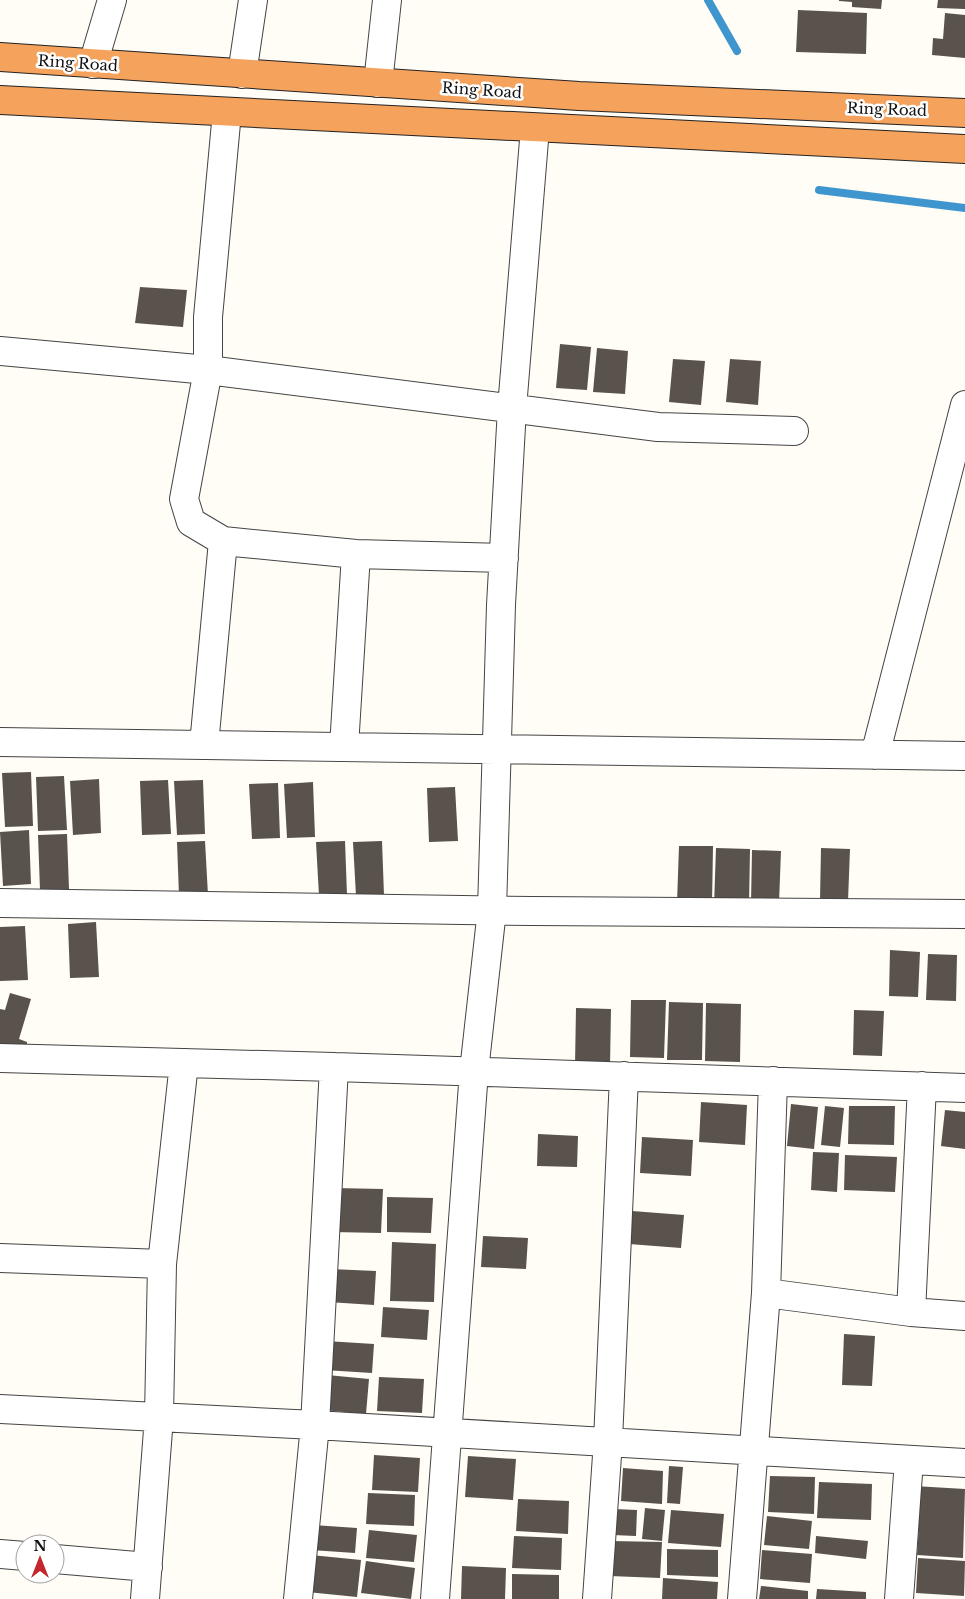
<svg xmlns="http://www.w3.org/2000/svg" width="965" height="1599" viewBox="0 0 965 1599" font-family="'Libre Baskerville',serif">
<style>
.lines{fill:none;stroke-linecap:round;stroke-linejoin:round}
.stream{stroke:#3f96cf;stroke-width:8}
.building{fill:#5a524d}
.minor-casing{stroke:#444;stroke-width:30}
.highway-casing{stroke:#222;stroke-width:30}
.minor{stroke:#fff;stroke-width:28}
.highway{stroke:#f5a25d;stroke-width:28}
.labels{text-anchor:middle;dominant-baseline:central;stroke-width:5;stroke-linejoin:round;paint-order:stroke}
.street-label{font-size:15px;fill:#111;stroke:#fff}
</style>
<rect width="100%" height="100%" fill="#fffdf5"/>
<g class="lines">
<!-- stream -->
<path class="stream" d="M708 0 737 51
M819 190 965 208"/>
</g>
<!-- building -->
<path class="building" d="M839 0H882L881 9 852 7V2L839 1Z
M938 0H965V9L937 8Z
M798 10 867 13 866 54 796 52Z
M945 13 965 15V58L932 55 933 38 943 39Z
M140 287 187 290 183 327 135 323Z
M560 344 591 347 587 390 556 388Z
M597 348 628 351 625 394 593 392Z
M673 359 705 361 701 405 669 402Z
M730 359 761 361 758 405 726 402Z
M31 772 33 826 5 827 2 773Z
M64 776 67 830 38 831 36 777Z
M99 779 101 833 73 835 70 781Z
M168 780 171 834 142 835 140 781Z
M203 780 205 834 177 835 174 781Z
M313 782 315 837 287 838 284 784Z
M278 783 280 838 252 839 249 784Z
M455 787 458 841 429 842 427 788Z
M29 830 31 884 3 886 0 832Z
M67 834 69 889 40 890 38 835Z
M205 841 208 895 179 896 177 842Z
M345 841 347 895 319 896 316 842Z
M382 841 384 895 356 896 353 842Z
M679 846H713L712 904 677 903Z
M716 848 750 849 749 906H714Z
M821 848 850 849 848 901 820 900Z
M752 850 781 851 779 903H751Z
M96 922 99 977 70 978 68 924Z
M25 926 28 980 0 981V927Z
M890 950 920 952 918 997 889 996Z
M928 954 957 955 956 1001 926 1000Z
M10 993 31 999 19 1039 27 1042V1052H0V1009L5 1010Z
M631 1000H666L664 1058 630 1057Z
M669 1002 703 1003 702 1060H667Z
M706 1003 741 1004 740 1062 705 1061Z
M576 1008 611 1009 610 1066 575 1065Z
M854 1010 884 1011 882 1056 853 1055Z
M701 1102 747 1105 745 1145 699 1142Z
M791 1104 818 1107 814 1149 787 1146Z
M825 1106 844 1108 840 1147 821 1145Z
M849 1106H895L894 1145 848 1144Z
M945 1110 965 1112V1149L941 1146Z
M538 1134 578 1136 577 1167 537 1166Z
M642 1137 693 1140 691 1176 640 1173Z
M813 1152 839 1153 837 1192 811 1190Z
M845 1155 897 1157 895 1192 844 1190Z
M334 1188 383 1189 381 1233 333 1232Z
M387 1197 433 1198 431 1233 387 1232Z
M632 1211 684 1215 681 1248 629 1244Z
M483 1236 528 1238 526 1269 481 1267Z
M392 1242 436 1244 434 1302 390 1301Z
M330 1269 376 1271 374 1305 328 1302Z
M383 1307 429 1310 427 1340 381 1337Z
M844 1334 875 1336 872 1386 842 1385Z
M326 1341 374 1344 372 1373 324 1370Z
M327 1375 369 1379 366 1414 323 1410Z
M379 1377 424 1379 422 1413 377 1411Z
M374 1455 420 1458 418 1492 372 1490Z
M468 1456 516 1459 513 1500 465 1497Z
M669 1466 683 1467 680 1504 667 1503Z
M623 1468 663 1471 662 1504 621 1501Z
M770 1476 815 1477 814 1514 768 1512Z
M819 1482 872 1484 871 1520 817 1518Z
M914 1486 965 1489 963 1558 917 1555 919 1525 911 1524Z
M368 1493 415 1495 414 1526 366 1524Z
M518 1499 569 1501 568 1534 516 1531Z
M645 1508 665 1510 662 1541 642 1539Z
M614 1509 637 1510 636 1536 613 1535Z
M671 1510 724 1514 721 1547 668 1543Z
M767 1516 812 1521 809 1549 764 1545Z
M313 1525 357 1528 355 1553 311 1550Z
M369 1530 417 1535 414 1562 366 1558Z
M514 1536 562 1538 561 1570 512 1568Z
M816 1536 868 1541 866 1559 815 1553Z
M611 1541 662 1542 660 1578 610 1576Z
M667 1549 718 1550V1577L667 1575Z
M762 1550 812 1554 810 1583 760 1579Z
M311 1555 361 1560 357 1597 307 1592Z
M918 1558 965 1561 964 1596 916 1593Z
M366 1561 415 1568 411 1599 361 1593Z
M462 1566 506 1568 505 1599H461Z
M512 1574 559 1575V1599H512Z
M663 1578 718 1582 717 1599H662Z
M761 1586 808 1591V1599H759Z
M817 1589 866 1592V1599H816Z"/>
<g class="lines">
<defs>
<path id="minor" d="M93 64 112 0
M242 74 253 0
M378 83 387 0
M227 112 208 317V370L184 499 191 522 223 541 356 554 504 558
M0 351 208 370 658 427 794 431
M0 742 965 756
M204 745 223 541
M344 747 356 554
M875 755 965 405
M0 903 532 911 965 914
M0 1058 334 1067 965 1088
M0 1258 162 1264
M766 1293 773 1081
M911 1312 922 1086
M0 1409 315 1425 965 1463
M0 1554 25 1556
M55 1559 148 1567
M145 1599 159 1417 162 1264 184 1063
M298 1599 315 1425 334 1067
M435 1599 474 1071 492 910 501 605 512 408 535 128
M597 1599 608 1441 624 1076
M742 1599 766 1293 911 1312 965 1316
M899 1599 909 1460"/>
<path id="highway" d="M0 57 579 96 965 113
M0 100 965 149"/>
</defs>
<!-- minor casing -->
<use href="#minor" class="minor-casing"/>
<!-- highway casing -->
<use href="#highway" class="highway-casing"/>
<!-- minor -->
<use href="#minor" class="minor"/>
<!-- highway -->
<use href="#highway" class="highway"/>
</g>
<g class="labels">
<!-- street labels -->
<g class="street-label">
<text transform="translate(78 63) rotate(4)">Ring Road</text>
<text transform="translate(482 90) rotate(4)">Ring Road</text>
<text transform="translate(887 109) rotate(2)">Ring Road</text>
</g>
</g>
<!-- north arrow -->
<g transform="translate(40 1559)"><circle r="24" fill="#ffffff" stroke="#a0a0a0"/>
<path d="M0-4L9 19L0 12L-9 19Z" fill="#c4262e"/>
<text y="-8" font-size="14" font-weight="bold" text-anchor="middle" fill="#111111">N</text>
</g>
</svg>
